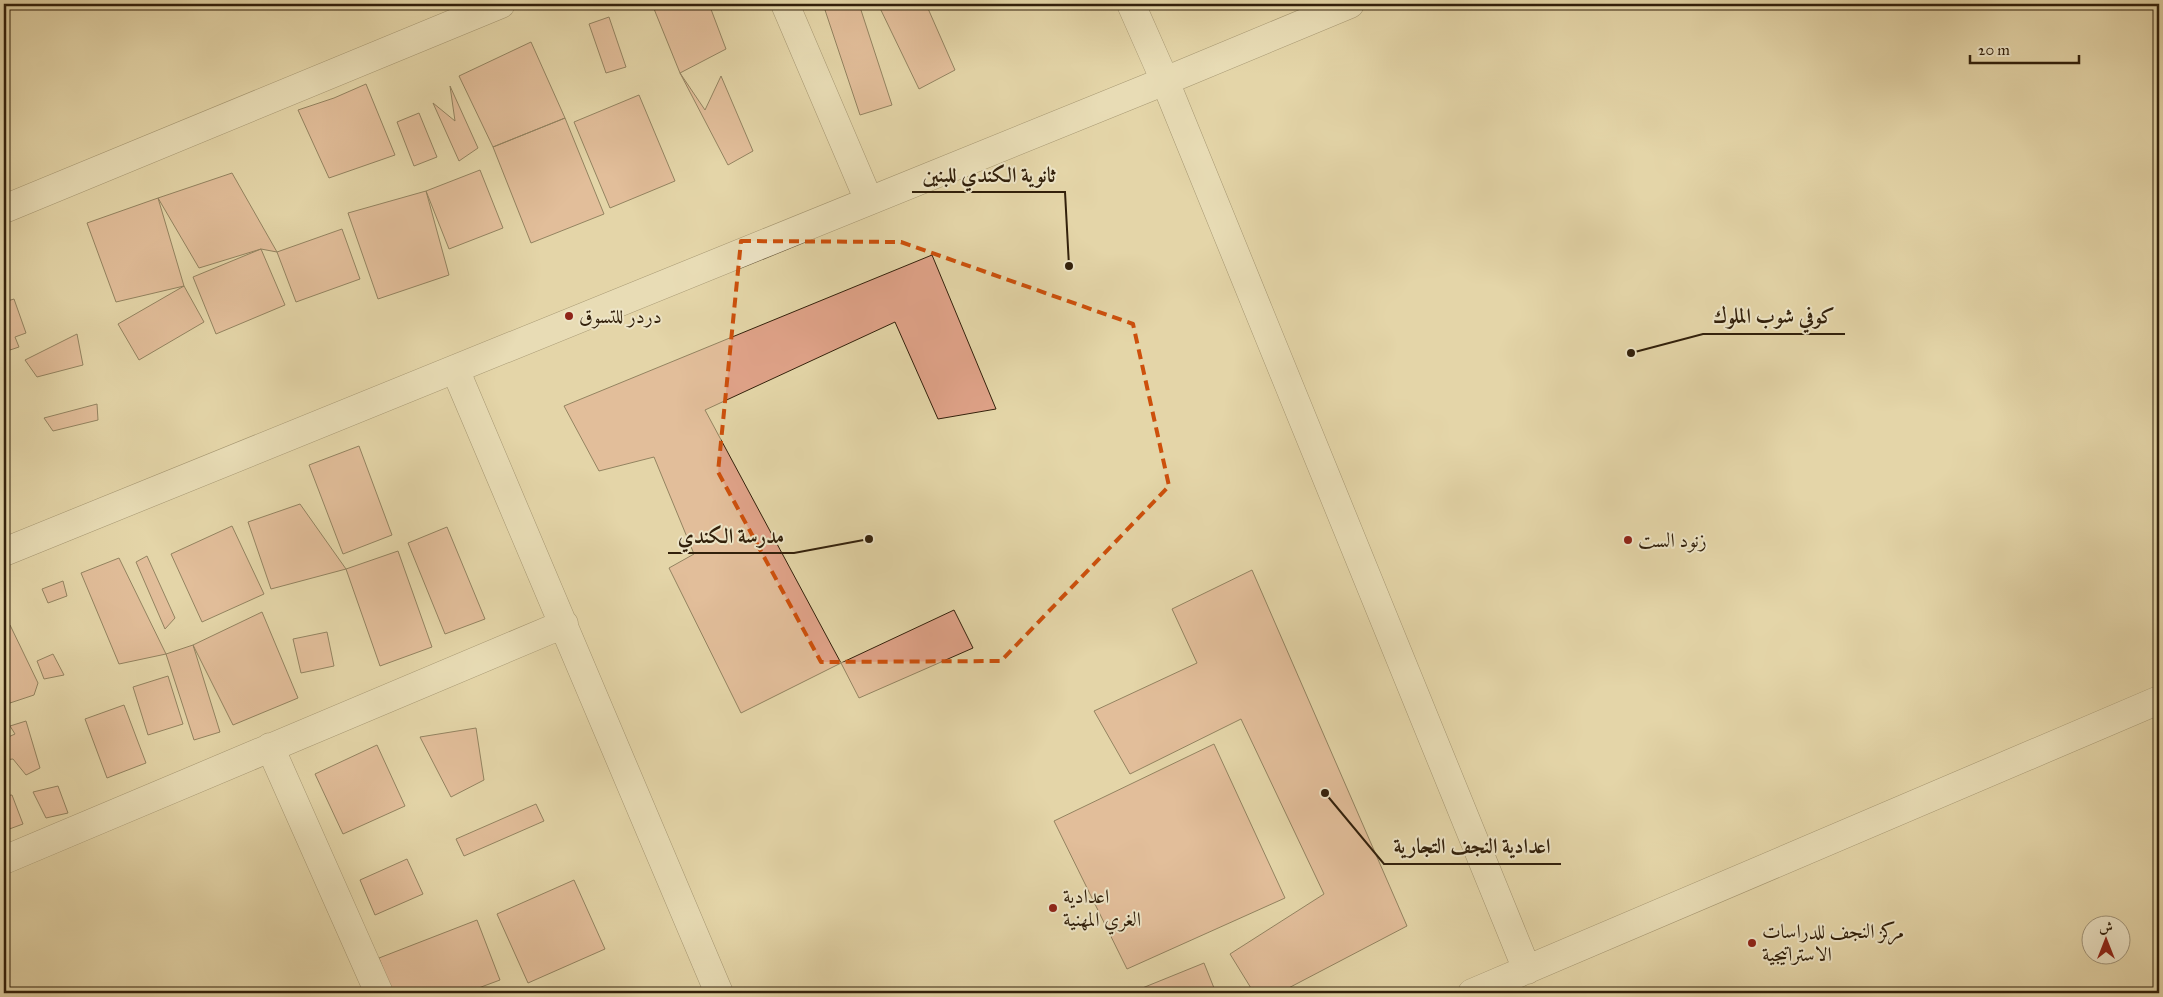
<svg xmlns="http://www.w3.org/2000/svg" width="2163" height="997" viewBox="0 0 2163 997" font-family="'IM FELL Great Primer',Amiri,serif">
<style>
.building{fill:#e0a389;stroke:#32200b}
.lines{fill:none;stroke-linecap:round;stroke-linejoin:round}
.minor-casing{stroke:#5e4e32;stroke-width:29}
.minor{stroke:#ede4c6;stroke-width:28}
.marked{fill:none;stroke:#cd500c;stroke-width:4;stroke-dasharray:10 6;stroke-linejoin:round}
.poi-dot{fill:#8f2418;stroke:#ede4c6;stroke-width:2}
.labels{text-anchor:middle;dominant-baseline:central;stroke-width:4;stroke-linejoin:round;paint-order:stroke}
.poi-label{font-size:20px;fill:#32200b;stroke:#ede4c6;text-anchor:start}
.leader{fill:none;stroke:#32200b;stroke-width:2}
.callout-dot{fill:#32200b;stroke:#ede4c6;stroke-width:2}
.callout-label{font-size:21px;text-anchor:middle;font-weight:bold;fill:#32200b;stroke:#ede4c6;stroke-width:4;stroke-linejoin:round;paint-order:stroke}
</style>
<rect width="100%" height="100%" fill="#e4d6a8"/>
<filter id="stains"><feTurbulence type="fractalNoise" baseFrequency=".004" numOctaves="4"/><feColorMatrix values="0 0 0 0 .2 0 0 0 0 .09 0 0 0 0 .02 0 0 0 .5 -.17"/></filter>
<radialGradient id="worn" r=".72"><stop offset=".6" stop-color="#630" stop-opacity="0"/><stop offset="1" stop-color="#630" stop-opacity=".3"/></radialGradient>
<!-- building -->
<path class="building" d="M652 4H709L726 49 680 73Z
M843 4H859L892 105 860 115 825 10Z
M878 4H926L955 70 919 89Z
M609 17 626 67 606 73 589 24Z
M531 42 565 118 493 147 459 76Z
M680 73 705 110 721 76 753 151 728 165Z
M366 84 395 155 329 178 298 110 334 98Z
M450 86 478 148 459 161 433 103 455 121Z
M639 95 675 181 610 208 574 122Z
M419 113 437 157 414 166 397 122Z
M565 118 604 214 531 243 493 147Z
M480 170 503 228 449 249 426 191Z
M232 173 277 252 261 249 199 268 158 198Z
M426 191 449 275 378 299 348 213Z
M158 198 184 286 116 302 87 223Z
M342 229 360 279 296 302 277 252Z
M261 249 285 305 216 334 193 277Z
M932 255 996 409 938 419 895 322 705 410 841 663 741 713 669 568 694 554 654 457 599 471 564 406Z
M184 286 204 322 139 360 118 324Z
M14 299 26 333 15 337 19 347 4 352V302Z
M77 334 83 365 37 377 25 360Z
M97 404 98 420 53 431 44 418Z
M359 446 392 535 343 554 309 465Z
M300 504 346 569 271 589 248 522Z
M232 526 264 594 202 622 171 554Z
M447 527 485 619 445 634 408 543Z
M398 551 432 647 380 666 346 569Z
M147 556 175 618 165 629 136 562Z
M119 558 166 654 119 664 81 573Z
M1252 570 1407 926 1279 993H1254L1230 954 1324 894 1241 719 1130 774 1094 711 1197 663 1172 609Z
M63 581 67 596 48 603 42 589Z
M954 610 973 648 859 698 841 663Z
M262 612 298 698 233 725 193 645Z
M10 625 38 683 34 695 4 705V630Z
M327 632 334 666 301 673 293 639Z
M193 645 220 732 194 740 166 654Z
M53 654 64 675 44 679 37 661Z
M168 676 183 724 148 735 133 687Z
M124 705 146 763 107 778 85 719Z
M26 721 40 768 26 775 13 759 4 760V739L15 734 10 726Z
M476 728 484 780 451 797 420 737Z
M1214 744 1285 898 1127 969 1054 821Z
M377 745 405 806 343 834 315 774Z
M58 786 68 813 46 818 33 792Z
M12 795 23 824 4 831V796Z
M536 804 544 821 464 856 456 839Z
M407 859 423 894 375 915 360 880Z
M574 880 605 949 528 983 497 914Z
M477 920 500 980 465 993H392L379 958Z
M1204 963 1216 993H1130Z"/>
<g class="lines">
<defs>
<path id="minor" d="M785 4 869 201
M1131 4 1165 81 1527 970
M4 209 501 4
M455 369 719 993
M4 552 1165 81 1350 4
M270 747 379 993
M4 860 564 624
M1472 993 2159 700"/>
</defs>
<!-- minor casing -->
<use href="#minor" class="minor-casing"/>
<!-- minor -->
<use href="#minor" class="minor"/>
</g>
<!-- marked area -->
<path d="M0 0H2163V997H0ZM741 241 901 242 1133 324 1169 486 1001 661 821 662 718 472Z" fill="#e4d6a8" fill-opacity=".55" fill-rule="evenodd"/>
<path class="marked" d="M741 241 901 242 1133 324 1169 486 1001 661 821 662 718 472Z"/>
<!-- markers -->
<g class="poi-dot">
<circle cx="569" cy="316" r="5"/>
<circle cx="1628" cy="540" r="5"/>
<circle cx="1053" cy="908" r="5"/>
<circle cx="1752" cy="943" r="5"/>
</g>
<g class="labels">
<!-- poi labels -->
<g class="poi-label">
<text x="579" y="316">دردر للتسوق</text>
<text x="1638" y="540">زنود الست</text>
<text x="1063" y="896">اعدادية<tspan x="1063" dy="23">الغري المهنية</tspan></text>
<text x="1762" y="931">مركز النجف للدراسات<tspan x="1762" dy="23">الاستراتيجية</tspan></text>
</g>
</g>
<!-- callouts -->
<path class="leader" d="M1069 266L1065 192H912M1631 353L1703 334H1845M869 539L794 553H668M1325 793L1384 864H1561"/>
<g class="callout-dot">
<circle cx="1069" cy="266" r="5"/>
<circle cx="1631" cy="353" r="5"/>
<circle cx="869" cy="539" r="5"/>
<circle cx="1325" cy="793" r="5"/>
</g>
<g class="callout-label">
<text x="989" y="182">ثانوية الكندي للبنين</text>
<text x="1774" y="323">كوفي شوب الملوك</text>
<text x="731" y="543">مدرسة الكندي</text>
<text x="1472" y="853">اعدادية النجف التجارية</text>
</g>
<!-- margin -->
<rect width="2163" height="997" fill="none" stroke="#e4d6a8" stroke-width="20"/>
<rect x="5" y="5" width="2153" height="987" fill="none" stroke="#32200b" stroke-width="2.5"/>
<rect x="10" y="10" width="2143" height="977" fill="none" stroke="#32200b"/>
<!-- north arrow -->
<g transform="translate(2106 940)"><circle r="24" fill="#ede4c6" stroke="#a2967b"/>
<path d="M0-4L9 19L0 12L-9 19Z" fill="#8f2418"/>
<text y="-8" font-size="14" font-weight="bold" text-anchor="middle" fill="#32200b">ش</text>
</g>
<!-- scale -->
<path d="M1970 55v8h109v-8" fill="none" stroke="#32200b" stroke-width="2.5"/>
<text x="1978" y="55" font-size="15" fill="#32200b" stroke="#ede4c6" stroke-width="4" paint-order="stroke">20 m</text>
<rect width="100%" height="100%" filter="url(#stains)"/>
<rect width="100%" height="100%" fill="url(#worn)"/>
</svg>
